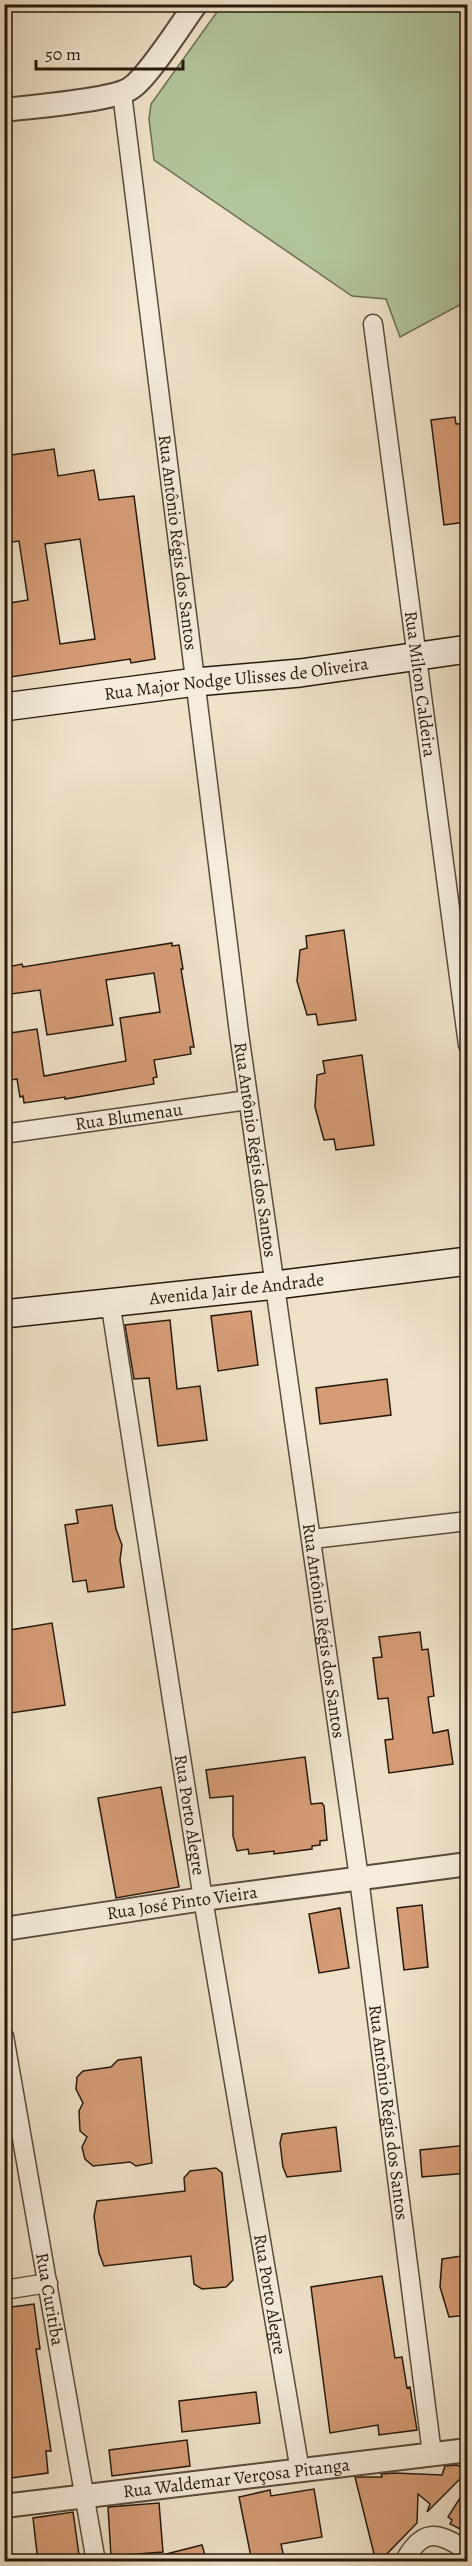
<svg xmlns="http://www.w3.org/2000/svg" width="472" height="2566" viewBox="0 0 472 2566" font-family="Alegreya,serif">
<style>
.green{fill:#b2c49b;stroke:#6c6e54;stroke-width:1.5}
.building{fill:#d59c76;stroke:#26190c;stroke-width:1.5;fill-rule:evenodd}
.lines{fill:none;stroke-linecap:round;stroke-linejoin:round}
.minor-casing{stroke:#584b3b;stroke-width:21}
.tertiary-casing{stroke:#584b3b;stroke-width:26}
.secondary-casing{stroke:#26190c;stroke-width:30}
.minor{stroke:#f5ecdc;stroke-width:18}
.tertiary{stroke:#f5ecdc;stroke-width:22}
.secondary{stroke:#f5ecdc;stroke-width:27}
.labels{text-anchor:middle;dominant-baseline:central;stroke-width:6;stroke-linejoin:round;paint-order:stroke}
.street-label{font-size:18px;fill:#26190c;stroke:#f5ecdc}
</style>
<rect width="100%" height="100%" fill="#efe2c9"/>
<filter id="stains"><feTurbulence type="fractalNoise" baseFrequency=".00333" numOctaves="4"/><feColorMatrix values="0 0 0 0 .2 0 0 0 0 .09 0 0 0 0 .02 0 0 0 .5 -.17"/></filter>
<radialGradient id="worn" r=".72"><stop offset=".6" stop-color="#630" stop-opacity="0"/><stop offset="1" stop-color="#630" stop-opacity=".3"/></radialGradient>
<!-- green -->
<path class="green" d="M222 5H467V301L400 337 386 299 352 296 154 160 149 119 151 104Z"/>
<!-- building -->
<path class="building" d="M455 417 456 424 468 423V515H465L466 522 444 525 431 420Z
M54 449 58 476 94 470 99 500 134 496 155 659 131 663 130 659 4 678V604L28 600 19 541 6 543 4 456ZM80 539 95 639 60 644 45 544Z
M344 930 356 1020 318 1025 316 1014 307 1015 297 981 300 950 307 948 306 936Z
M172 943V946L179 945 183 969H181L194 1047H190L191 1054 154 1060 157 1077 153 1078 154 1084 65 1099V1097L24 1103 23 1096 20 1097 17 1079 4 1081V1034L37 1029 44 1076 126 1061 120 1018 160 1012 154 973 106 980 113 1025 47 1035 40 990 4 995V971L8 970 7 967 22 964 23 967Z
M362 1055 374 1145 336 1150 334 1139 324 1140 315 1107 317 1075 325 1073 323 1061Z
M251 1311 258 1365 218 1371 211 1316Z
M170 1320 177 1389 200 1386 207 1440 158 1446 149 1378 134 1379 125 1325Z
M387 1379 391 1415 320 1424 316 1388Z
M112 1505 116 1529 122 1545 120 1560 124 1587 88 1592 86 1580 73 1582 65 1525 78 1523 76 1510Z
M52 1623 65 1705 4 1714V1631Z
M420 1632 422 1650 428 1649 434 1696 428 1697 433 1733 448 1730 453 1764 389 1773 385 1740 393 1739 388 1698 378 1699 373 1658 382 1657 379 1637Z
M305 1757 311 1804 322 1803 324 1806 327 1840 320 1841V1845L312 1846V1849L274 1854V1851L249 1854 248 1849 237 1851 233 1836V1796L210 1798 206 1770Z
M161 1787 179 1887 116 1898 98 1798Z
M422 1905 428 1967 404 1970 397 1908Z
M340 1908 349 1968 319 1973 309 1914Z
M141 2057 152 2163 136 2166 130 2162 93 2166 85 2159 82 2147 87 2137 80 2131 79 2111 83 2103 76 2089 77 2077 83 2071 111 2067 118 2060Z
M336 2127 341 2171 287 2177 283 2167 280 2143 282 2134Z
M468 2145V2173L422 2177 420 2150Z
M216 2168 222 2173 233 2280 226 2287 202 2289 194 2284 191 2256 104 2266 99 2253 94 2216 97 2201 185 2191 184 2178 190 2171Z
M468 2255V2315L449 2317 440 2287 442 2259Z
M382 2276 395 2358 402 2357 407 2388 410 2387 417 2430 379 2435 378 2425 330 2433 311 2287Z
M34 2304 40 2349H36L51 2451H46L48 2473 4 2479V2308Z
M256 2392 260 2423 182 2432 179 2401Z
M187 2440 190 2466 112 2476 109 2450Z
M457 2465 468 2471 427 2512 430 2504 418 2494 417 2523 379 2562H376L355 2477H382L381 2474 394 2473 442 2475 445 2466Z
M468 2485V2533L450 2524 452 2520 448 2517Z
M314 2489 322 2537 281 2544 285 2562H252L239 2497 270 2490 271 2496Z
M159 2503 163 2552 111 2556 108 2507Z
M73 2512 80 2562H38L33 2518Z
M202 2545 207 2562H159L158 2556Z"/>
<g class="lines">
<defs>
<g id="minor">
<path id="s1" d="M122 93 239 1033 359 1878 432 2454"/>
<path id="s2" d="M373 324 468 1045"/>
<path id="s3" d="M10 1133 248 1100"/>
<path id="s4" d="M110 1301 203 1899 300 2471"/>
<path d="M312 1539 468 1521"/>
<path id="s5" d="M4 2036 96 2562"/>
<path d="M4 2290 48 2283"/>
<path d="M404 2562C422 2527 439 2531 468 2552"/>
</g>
<g id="tertiary">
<path d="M4 110C30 107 115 100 131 88 149 76 181 24 196 4"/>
<path id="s6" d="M4 1929 203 1899 468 1864"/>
<path id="s7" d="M4 2506 468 2450"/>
</g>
<g id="secondary">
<path id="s8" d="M4 707 196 682 300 673 468 649"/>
<path id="s9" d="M4 1314 276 1285 468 1261"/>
</g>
</defs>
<!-- minor casing -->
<use href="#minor" class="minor-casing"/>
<!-- tertiary casing -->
<use href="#tertiary" class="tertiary-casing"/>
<!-- secondary casing -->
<use href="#secondary" class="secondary-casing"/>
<!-- minor -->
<use href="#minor" class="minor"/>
<!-- tertiary -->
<use href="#tertiary" class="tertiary"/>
<!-- secondary -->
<use href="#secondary" class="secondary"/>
</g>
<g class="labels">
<!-- street labels -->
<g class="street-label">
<text stroke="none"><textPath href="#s1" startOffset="453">Rua Antônio Régis dos Santos</textPath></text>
<text stroke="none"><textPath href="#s8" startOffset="234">Rua Major Nodge Ulisses de Oliveira</textPath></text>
<text stroke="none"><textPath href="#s2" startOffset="363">Rua Milton Caldeira</textPath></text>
<text stroke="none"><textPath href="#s3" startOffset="120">Rua Blumenau</textPath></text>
<text stroke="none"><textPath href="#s1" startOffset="1065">Rua Antônio Régis dos Santos</textPath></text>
<text stroke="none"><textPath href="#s9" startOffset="234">Avenida Jair de Andrade</textPath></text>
<text stroke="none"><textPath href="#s1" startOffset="1551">Rua Antônio Régis dos Santos</textPath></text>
<text stroke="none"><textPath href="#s4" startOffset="520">Rua Porto Alegre</textPath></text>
<text stroke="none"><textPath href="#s6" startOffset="180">Rua José Pinto Vieira</textPath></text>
<text stroke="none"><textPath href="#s1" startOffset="2037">Rua Antônio Régis dos Santos</textPath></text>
<text stroke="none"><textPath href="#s4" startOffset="1006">Rua Porto Alegre</textPath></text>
<text stroke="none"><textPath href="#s5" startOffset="267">Rua Curitiba</textPath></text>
<text stroke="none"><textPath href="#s7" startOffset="234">Rua Waldemar Verçosa Pitanga</textPath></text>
</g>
</g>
<!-- margin -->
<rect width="472" height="2566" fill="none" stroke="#efe2c9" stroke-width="24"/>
<rect x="6" y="6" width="460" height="2554" fill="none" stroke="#26190c" stroke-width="3"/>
<rect x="12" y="12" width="448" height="2542" fill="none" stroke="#26190c" stroke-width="1.5"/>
<!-- scale -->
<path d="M36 60v9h147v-9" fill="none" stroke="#26190c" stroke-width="3"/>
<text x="45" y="60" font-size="18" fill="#26190c" stroke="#f5ecdc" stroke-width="4.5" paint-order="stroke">50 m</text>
<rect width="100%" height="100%" filter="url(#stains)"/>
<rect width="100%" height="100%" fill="url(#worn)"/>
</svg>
